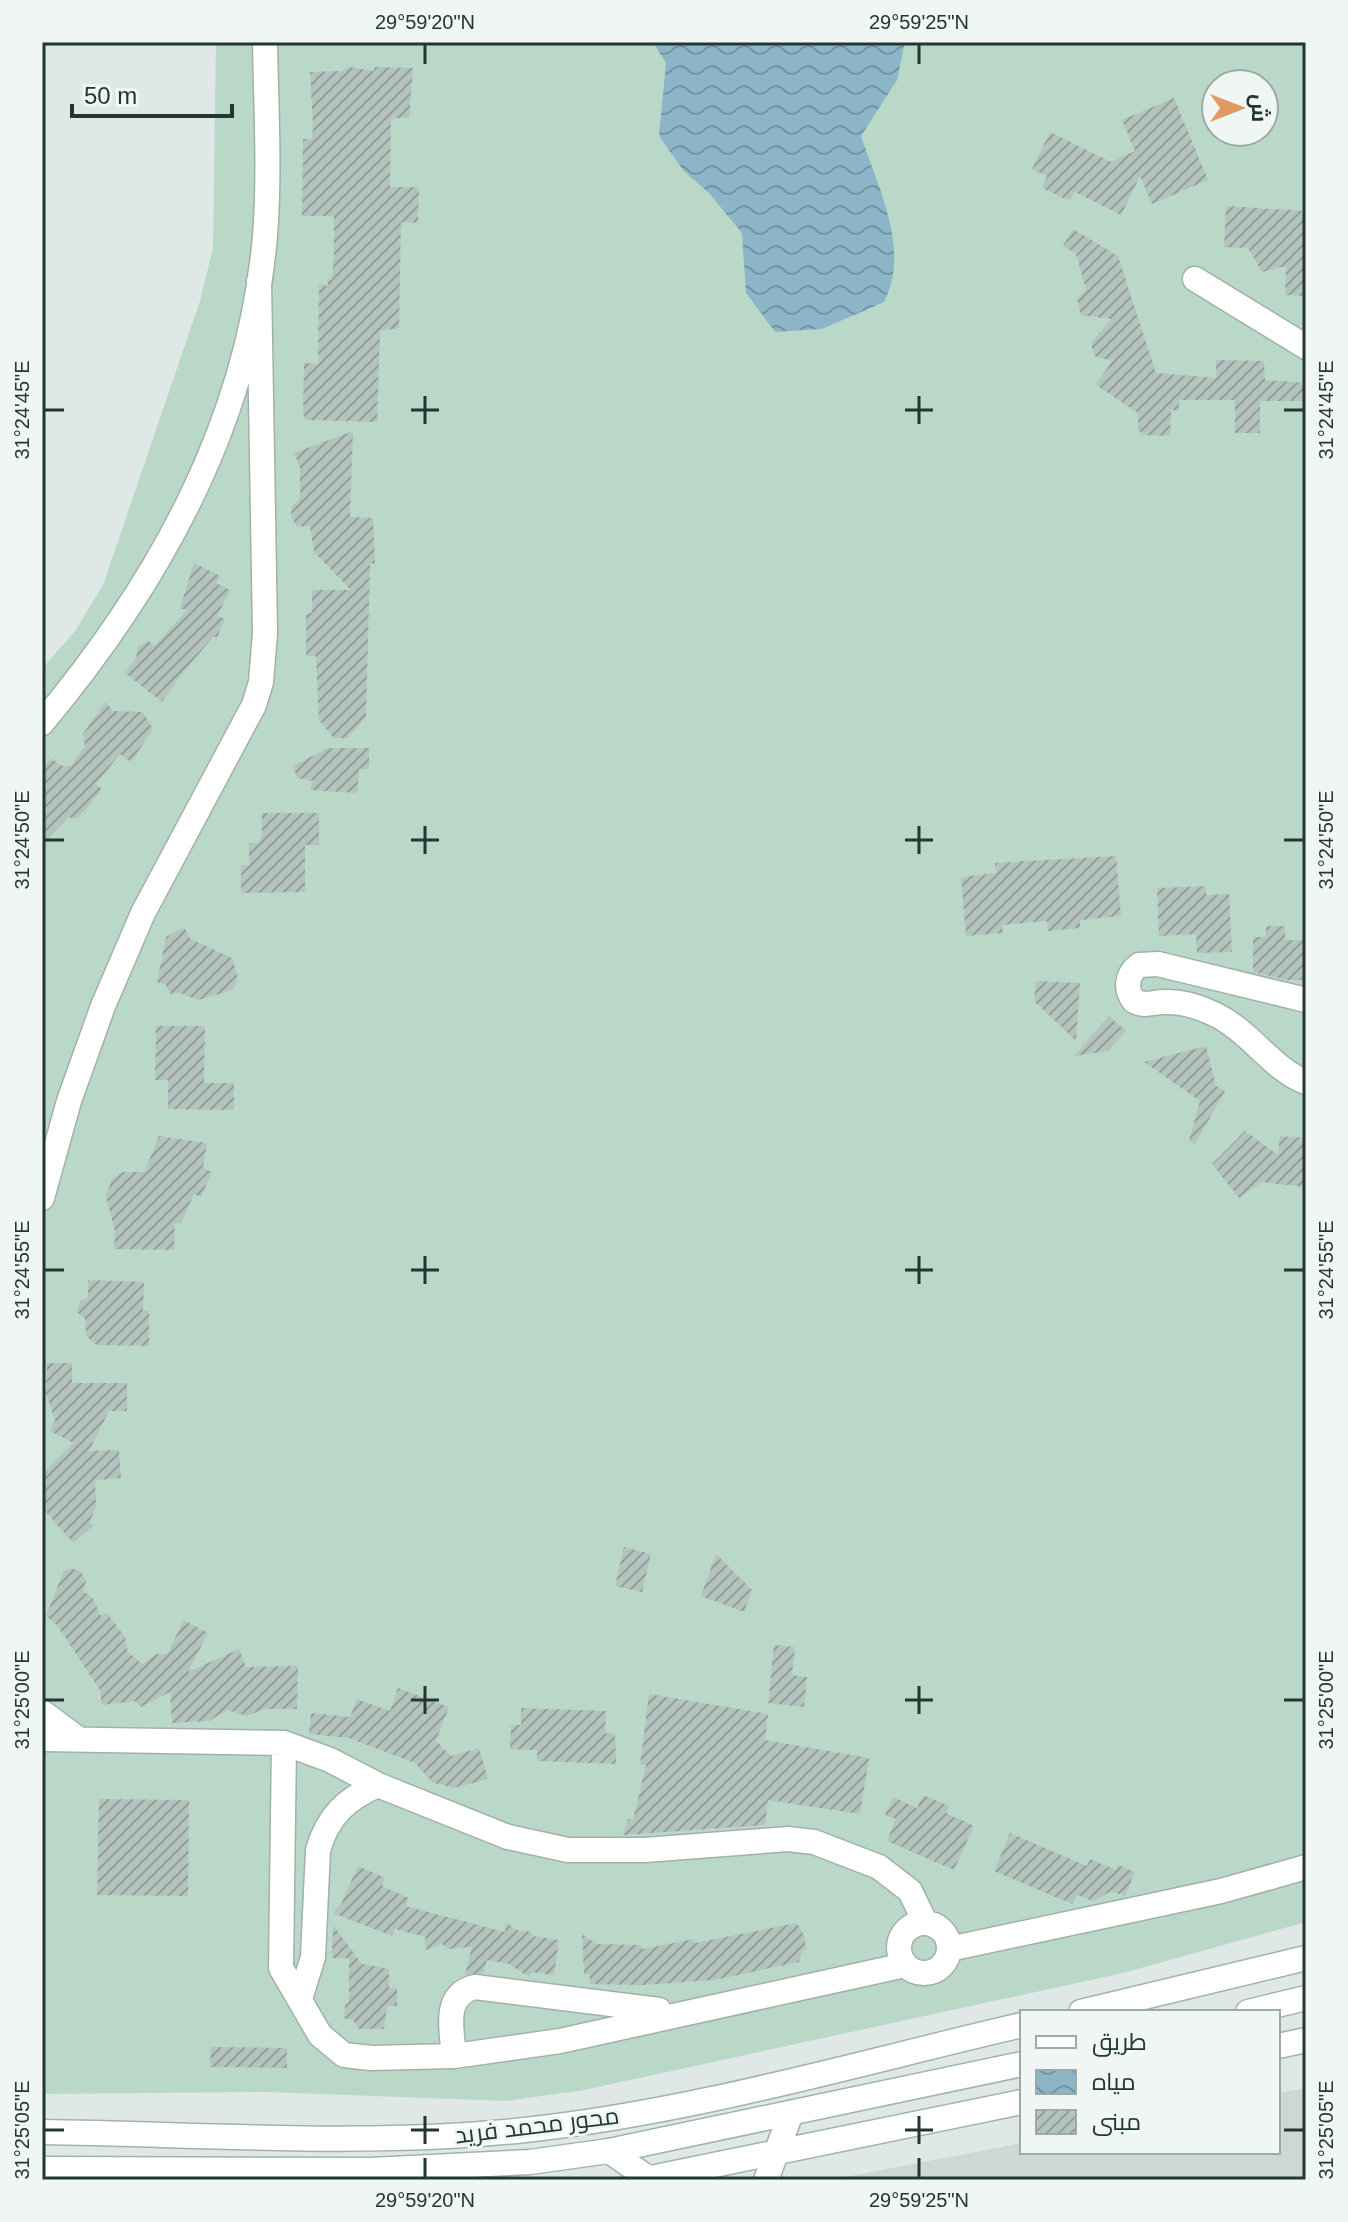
<svg xmlns="http://www.w3.org/2000/svg" width="1348" height="2222" viewBox="0 0 1348 2222" font-family="Arial,Cairo,sans-serif">
<style>
.built{fill:#cdd8d5}
.grass{fill:#bad8c7;fill-rule:evenodd}
.water{fill:url(#water-waves)}
.building{fill:url(#building-hatch)}
.lines{fill:none;stroke-linecap:round;stroke-linejoin:round}
.street-casing{stroke:#a3afad;stroke-width:27}
.secondary-casing{stroke:#9fb3af;stroke-width:27}
.street{stroke:#fff;stroke-width:24}
.secondary{stroke:#fff;stroke-width:24}
.ticks{fill:none;stroke:#223734;stroke-width:3}
.labels{text-anchor:middle;dominant-baseline:central;stroke-width:6;stroke-linejoin:round;paint-order:stroke}
.street-label{font-size:24px;fill:#223734;stroke:#eff6f3}
.neatline{fill:none;stroke:#223734;stroke-width:3}
.ticks-label{font-size:20px;text-anchor:middle;fill:#223734}
</style>
<defs>
<pattern id="water-waves" width="16" height="10" patternUnits="userSpaceOnUse" patternTransform="scale(2)"><rect width="16" height="10" fill="#8cb5c8"/><path d="M0 5q4-4 8 0t8 0" fill="none" stroke="#7294a3"/></pattern>
<pattern id="building-hatch" width="6" height="6" patternUnits="userSpaceOnUse" patternTransform="scale(2)"><rect width="6" height="6" fill="#b5c3bf"/><path d="M-1 1l2-2M0 6l6-6M5 7l2-2" fill="none" stroke="#939f9c"/></pattern>
</defs>
<rect width="100%" height="100%" fill="#dfe8e6"/>
<!-- built -->
<path class="built" d="M1306 2088V2180H830L1022 2143V2152H1278V2093Z"/>
<!-- grass -->
<path class="grass" d="M216 42H1306V1922L1123 1973 584 2090 506 2101 268 2092 42 2094V669L75 631 103 585 200 301 213 248ZM1216 84H1264V132H1216Z"/>
<!-- water -->
<path class="water" d="M653 42H905L897 80 861 136C878 188 911 249 884 302L822 329 775 332 746 293 742 233 709 193 683 170 659 136 666 63Z"/>
<!-- building -->
<path class="building" d="M349 67 374 71V67L413 68 409 118H391L390 187H419L418 223 401 222 399 328 380 331 377 422 305 420 303 412 304 363 318 364 319 284 328 286 327 278 332 280 334 250V216H302L303 139H312L313 126 310 72 341 71Z
M1174 98 1208 180 1152 204 1140 176 1121 215 1075 192 1070 201 1042 188 1047 176 1032 169 1050 132 1111 162 1135 151 1122 120Z
M1226 206 1306 211V296L1285 295 1286 266 1262 272 1248 248 1224 247Z
M1073 229 1118 256 1156 373 1216 378V360L1264 361 1265 380 1306 383V401H1260V433H1235V400H1179V410H1171L1170 436 1144 435 1138 430V413L1096 385 1112 361 1094 356 1091 343 1111 319 1081 315 1077 299 1086 289 1076 254 1063 246Z
M353 431 350 517 373 518 375 564 370 563 366 717 348 738H334L319 720 316 656H306V615L312 612V590H351L314 552 310 527 296 526 291 516 292 506 300 499V467L294 453Z
M194 563 220 576 216 583 230 590 217 616 225 619 217 638 214 636 184 671 162 702 125 673 136 658 138 646 149 641 154 646 187 610 180 608Z
M105 702 113 711 143 712 153 729 131 762 120 754 96 784 102 789 88 807 76 819 69 817 42 845V768L51 758 62 766H71L85 746 83 734Z
M328 748H369V769H359L357 793 310 790 313 781 297 778 293 766Z
M262 813H319V845H305V892L241 893V865H249V843H258L262 835Z
M1116 856 1121 916 1080 920V928L1048 931 1047 921 1002 925 1003 933 966 936 961 877 996 873 995 863Z
M1206 886V895L1229 894 1232 952 1197 953 1196 934 1159 936 1157 888Z
M1266 926H1285V940H1306V980H1288L1253 972V937H1266Z
M184 927 190 939 232 958 238 978 233 990 198 1000 180 993 171 994 166 985 157 982 166 937Z
M1036 981 1080 983 1076 1041 1034 1001Z
M1109 1016 1126 1031 1108 1051 1074 1056Z
M156 1026H205L204 1083H234V1110L168 1109V1080H155Z
M1206 1046 1216 1086 1225 1091 1195 1144 1189 1141 1200 1101 1144 1062Z
M1245 1131 1278 1155 1280 1136 1306 1138V1187L1262 1182 1239 1198 1212 1164Z
M159 1136 207 1143 203 1168 212 1172 201 1197 194 1194 181 1223H175L174 1250 114 1249 115 1231 106 1197 112 1179 123 1172H144Z
M88 1280 144 1282 143 1311H149V1346L97 1345 86 1336 85 1319 77 1312 80 1301 88 1298Z
M47 1363H72V1383H127V1411H109L89 1451 119 1450 121 1478 95 1480 96 1506 90 1522 93 1526 73 1543 42 1507V1474L74 1443 50 1431 55 1421 46 1393Z
M624 1547 651 1554 642 1592 615 1586Z
M716 1554 752 1590 744 1612 701 1596Z
M72 1568 81 1572 86 1581 83 1591 92 1597 101 1616 107 1613 125 1637 128 1652 142 1664 156 1654H167L184 1620 208 1633 188 1672 239 1649 246 1667 298 1666 297 1709H264L247 1716 228 1710 209 1721 172 1723 170 1692 141 1707 135 1701 102 1705 100 1690 57 1625 46 1616 64 1571Z
M774 1645 795 1647 792 1675 807 1677 804 1707 768 1703Z
M398 1688 449 1707 436 1741 451 1756 479 1748 488 1779 453 1788 432 1782 415 1763 349 1738 309 1734 311 1713 350 1717 357 1699 390 1711Z
M649 1694 768 1714 765 1740 869 1758 860 1814 768 1800 765 1825 623 1835 628 1819 633 1820 646 1765H640Z
M521 1708 606 1711 605 1733 615 1734 616 1764 537 1761V1750L510 1749 511 1725H521Z
M923 1795 949 1806 946 1813 974 1826 954 1870 887 1841 896 1819 885 1815 893 1797 917 1808Z
M99 1799 189 1800 188 1896 97 1895Z
M1010 1833 1087 1866 1090 1859 1116 1870 1118 1865 1135 1872 1125 1896 1111 1891 1093 1901 1077 1895 1072 1904 994 1871Z
M358 1866 385 1878 382 1886 409 1898 405 1906 505 1932 506 1922 516 1930 531 1932 532 1936 559 1940 554 1975 532 1972 529 1977 509 1964 487 1960 483 1973 465 1975 472 1947 448 1949 442 1944 426 1950 425 1937 395 1929 392 1936 333 1913 341 1904Z
M797 1923 804 1935 806 1949 802 1950 799 1962 714 1980 643 1985 590 1984V1974H584L582 1934 596 1944 642 1945V1949L694 1939 695 1943Z
M333 1925 362 1964 389 1969V1988H397V2006H387L384 2029H359L353 2020 344 2018 345 2005 349 2002V1958H332Z
M211 2047 287 2048V2068L210 2067Z"/>
<g class="lines">
<defs>
<path id="street" d="M1195 279 1306 347
M42 723C159 583 249 422 265 236 270 172 266 106 265 42
M1306 1000 1158 964 1139 965C1126 975 1125 989 1134 1001 1145 1007 1153 1002 1164 1002 1181 1001 1197 1006 1212 1013 1250 1030 1272 1070 1306 1082
M42 1198 69 1101 103 1006 143 913 254 705 261 682 265 633 259 281
M42 1712 77 1738
M42 1739 284 1743 330 1760 378 1785 508 1837 568 1850H645L788 1839 814 1842 879 1867 910 1891 925 1922
M284 1743 281 1968 320 2035 344 2055 371 2058 454 2056 560 2041 905 1965
M899 1948a25 25 0 1 1 50 0a25 25 0 1 1-50 0Z
M949 1949 1221 1891 1306 1867
M300 1999 313 1957 318 1850C328 1816 346 1799 378 1785
M454 2056C452 2030 442 1995 475 1987L659 2010
M609 2151 651 2180
M766 2180 791 2113"/>
<path id="secondary" d="M1081 2012 1306 1958
M1248 2012 1306 1998
M1278 2046 1306 2040
M42 2132C202 2134 366 2147 525 2130 693 2112 858 2063 1022 2025
M42 2169 371 2170 530 2162 609 2151 1022 2064
M641 2180 1022 2102"/>
</defs>
<!-- street casing -->
<use href="#street" class="street-casing"/>
<!-- secondary casing -->
<use href="#secondary" class="secondary-casing"/>
<!-- street -->
<use href="#street" class="street"/>
<!-- secondary -->
<use href="#secondary" class="secondary"/>
</g>
<!-- ticks -->
<path class="ticks" d="M425 44V64M919 44V64M425 396V424M919 396V424M44 410H64M411 410H439M905 410H933M1284 410H1304M425 826V854M919 826V854M44 840H64M411 840H439M905 840H933M1284 840H1304M425 1256V1284M919 1256V1284M44 1270H64M411 1270H439M905 1270H933M1284 1270H1304M425 1686V1714M919 1686V1714M44 1700H64M411 1700H439M905 1700H933M1284 1700H1304M425 2116V2144M919 2116V2144M44 2130H64M411 2130H439M905 2130H933M1284 2130H1304M425 2158V2178M919 2158V2178"/>
<g class="labels">
<!-- street labels -->
<g class="street-label">
<text transform="translate(537 2125) rotate(-7)">محور محمد فريد</text>
</g>
</g>
<!-- border -->
<rect width="1348" height="2222" fill="none" stroke="#eff6f3" stroke-width="88"/>
<!-- legend -->
<rect x="1020" y="2010" width="260" height="144" fill="#eff6f3" stroke="#9daaa7" stroke-width="2"/>
<rect x="1036" y="2036" width="40" height="12" fill="#ffffff" stroke="#9daaa7" stroke-width="2"/>
<text x="1092" y="2050" font-size="24" fill="#223734">طريق</text>
<rect x="1036" y="2070" width="40" height="24" fill="url(#water-waves)" stroke="#9daaa7" stroke-width="2"/>
<text x="1092" y="2090" font-size="24" fill="#223734">مياه</text>
<rect x="1036" y="2110" width="40" height="24" fill="url(#building-hatch)" stroke="#9daaa7" stroke-width="2"/>
<text x="1092" y="2130" font-size="24" fill="#223734">مبنى</text>
<!-- north arrow -->
<g transform="translate(1240 108) rotate(90)"><circle r="38" fill="#eff6f3" stroke="#9daaa7" stroke-width="2"/>
<path d="M0-6L14 30L0 20L-14 30Z" fill="#e39763"/>
<text y="-12" font-size="22" font-weight="bold" text-anchor="middle" fill="#223734">ش</text>
</g>
<!-- scale -->
<path d="M72 104v12h160v-12" fill="none" stroke="#223734" stroke-width="4"/>
<text x="84" y="104" font-size="24" fill="#223734" stroke="#eff6f3" stroke-width="6" paint-order="stroke">50 m</text>
<rect x="44" y="44" width="1260" height="2134" class="neatline"/>
<g class="ticks-label">
<text x="425" y="29">29°59'20"N</text>
<text x="919" y="29">29°59'25"N</text>
<text transform="translate(1326 410) rotate(-90)" y="7">31°24'45"E</text>
<text transform="translate(22 410) rotate(-90)" y="7">31°24'45"E</text>
<text transform="translate(1326 840) rotate(-90)" y="7">31°24'50"E</text>
<text transform="translate(22 840) rotate(-90)" y="7">31°24'50"E</text>
<text transform="translate(1326 1270) rotate(-90)" y="7">31°24'55"E</text>
<text transform="translate(22 1270) rotate(-90)" y="7">31°24'55"E</text>
<text transform="translate(1326 1700) rotate(-90)" y="7">31°25'00"E</text>
<text transform="translate(22 1700) rotate(-90)" y="7">31°25'00"E</text>
<text transform="translate(22 2130) rotate(-90)" y="7">31°25'05"E</text>
<text transform="translate(1326 2130) rotate(-90)" y="7">31°25'05"E</text>
<text x="425" y="2207">29°59'20"N</text>
<text x="919" y="2207">29°59'25"N</text>
</g>
</svg>
